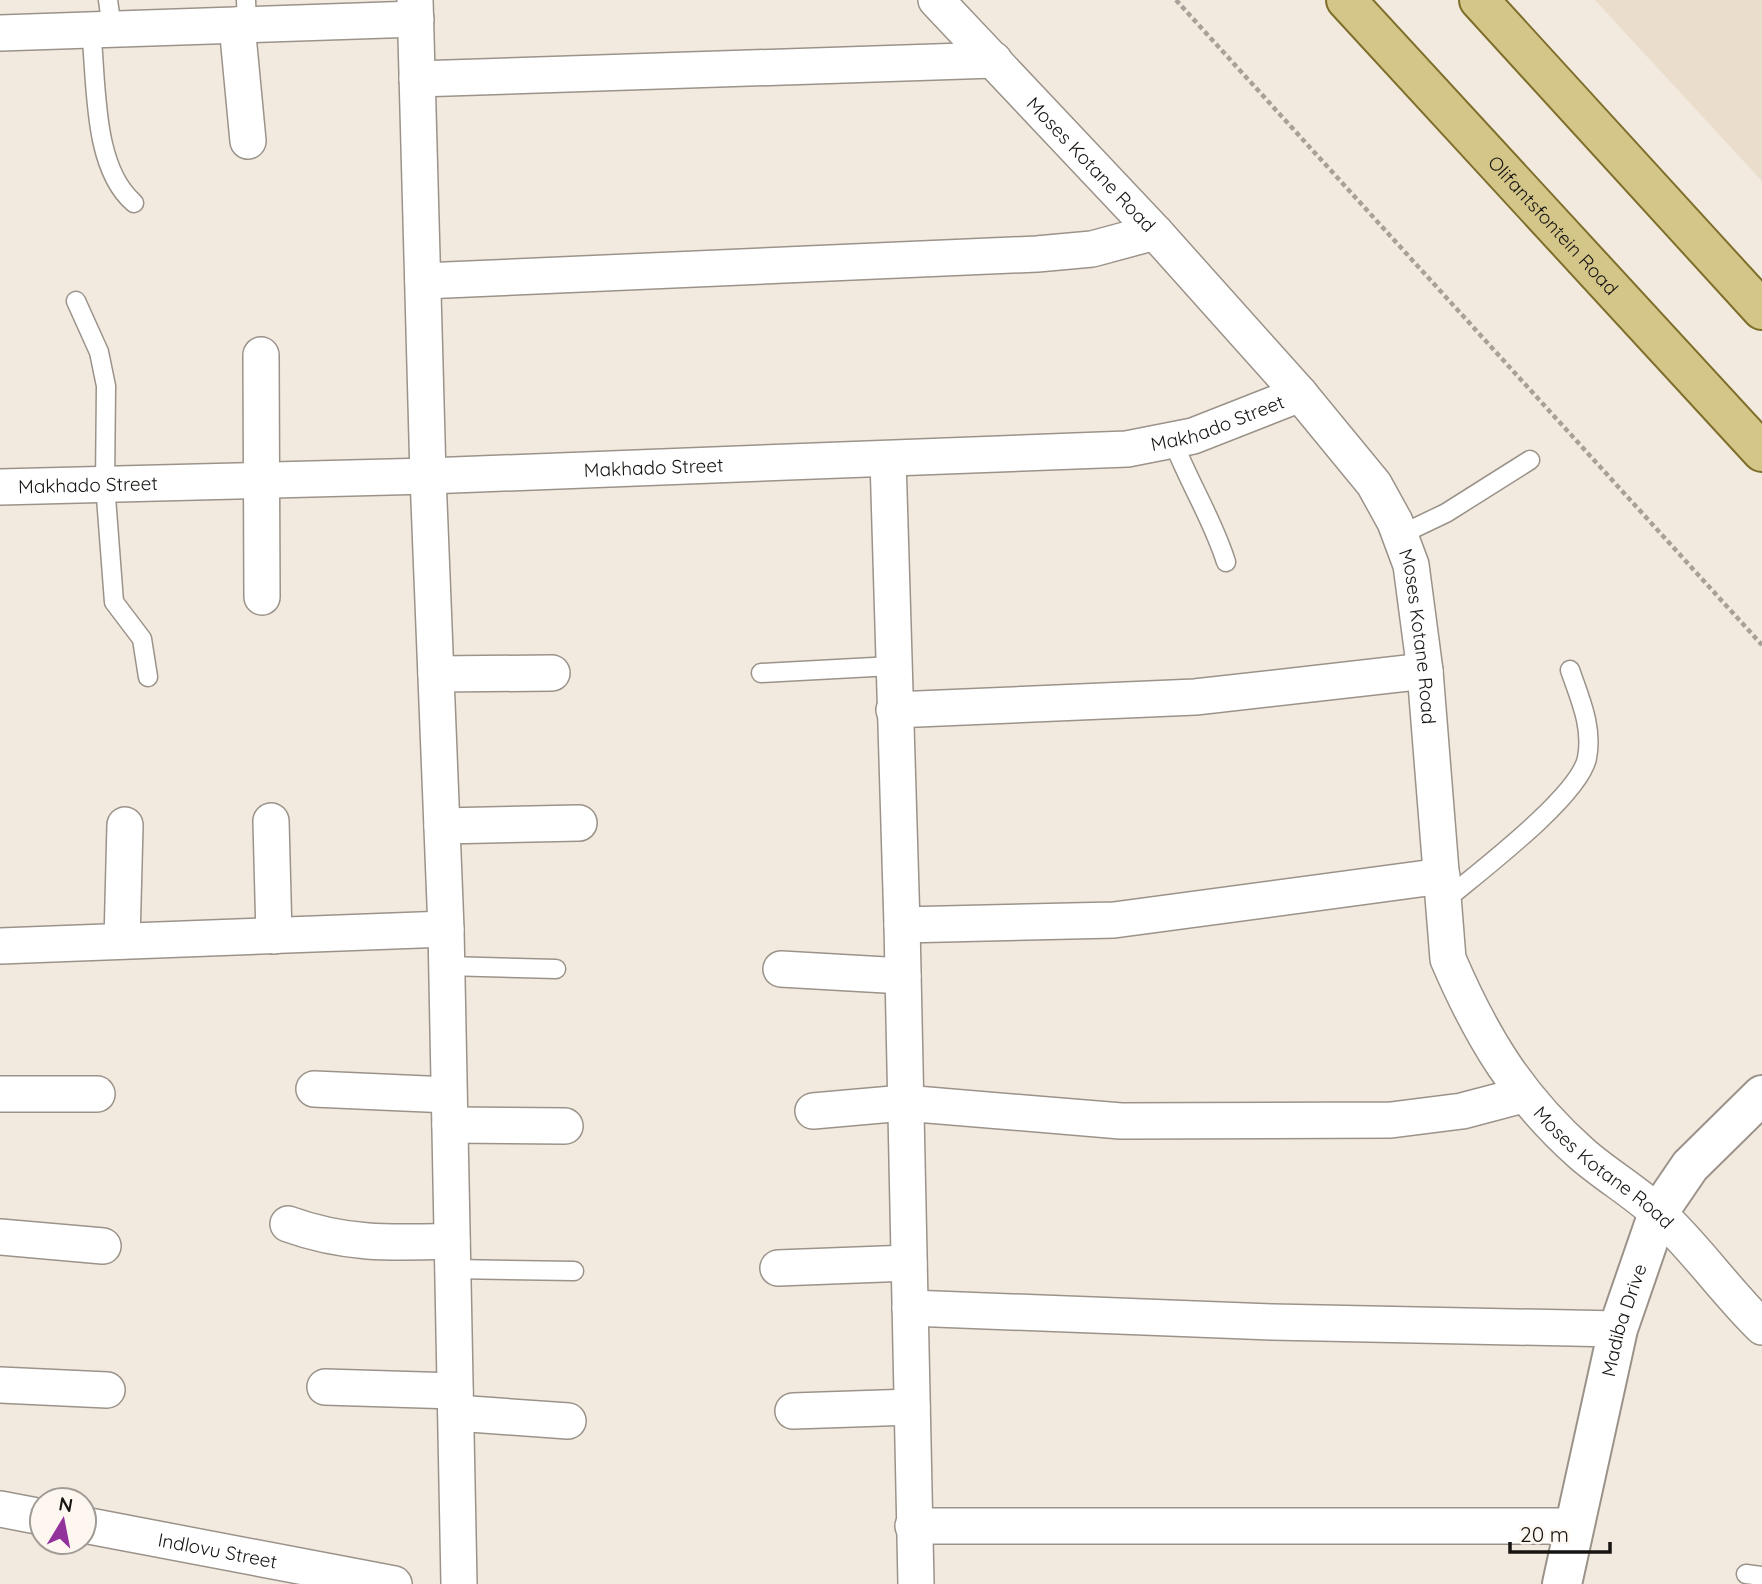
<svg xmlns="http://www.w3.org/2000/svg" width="1762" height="1584" viewBox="0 0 1762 1584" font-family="Quicksand,sans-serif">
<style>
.built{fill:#eaddcc}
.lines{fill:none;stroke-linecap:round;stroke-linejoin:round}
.service-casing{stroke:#9b938a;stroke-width:21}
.minor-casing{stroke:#9b938a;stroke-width:38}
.tertiary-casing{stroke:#9b938a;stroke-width:42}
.primary-casing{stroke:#7f6f2b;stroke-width:42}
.path{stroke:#a7a199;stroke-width:4.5;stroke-dasharray:5 3.5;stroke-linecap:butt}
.service{stroke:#fff;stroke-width:18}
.minor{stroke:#fff;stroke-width:35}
.tertiary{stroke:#fff;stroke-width:38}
.primary{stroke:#d4c689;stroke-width:38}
.labels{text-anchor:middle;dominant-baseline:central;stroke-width:5;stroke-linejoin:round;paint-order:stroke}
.street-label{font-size:19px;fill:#161310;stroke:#fef7ef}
</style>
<rect width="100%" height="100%" fill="#f2eadf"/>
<!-- built -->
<path class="built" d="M1595 0H1762V181Z"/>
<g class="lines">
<defs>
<path id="service" d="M108 0 112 29
M246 0 247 25
M91 30C97 83 92 167 134 203
M76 301 99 352 106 386 105 484 114 602 142 639 148 677
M1173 441C1189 483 1213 520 1226 562
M1400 535 1446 513 1530 460
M761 673 892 666
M1443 902C1476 874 1579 797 1587 758 1593 727 1580 699 1570 670
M446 966 556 969
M453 1269 574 1271
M1746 1574 1762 1576"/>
<g id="minor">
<path d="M415 0 428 476 446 929 459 1584"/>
<path id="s1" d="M936 0 1155 232 1300 394 1374 484 1395 522 1411 565 1425 671 1448 959C1482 1038 1517 1096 1582 1154 1606 1175 1634 1191 1658 1213 1696 1248 1725 1291 1762 1327"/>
<path d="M237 25 248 141"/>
<path d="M0 33 416 19"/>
<path d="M417 79 994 60"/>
<path d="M423 281 1037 254 1092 249 1155 232"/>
<path d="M261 355 262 597"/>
<path d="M888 459 902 925 916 1584"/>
<path id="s2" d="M0 487 428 476 1127 449 1193 436 1300 394"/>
<path d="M436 674 552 673"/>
<path d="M894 710 1195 697 1425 671"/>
<path d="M271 821 274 936"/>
<path d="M442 826 579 823"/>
<path d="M902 925 1114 920 1442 876"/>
<path d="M122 941 125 825"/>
<path d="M0 946 446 929"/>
<path d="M781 969 903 976"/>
<path d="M314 1089 449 1095"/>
<path d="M0 1094H97"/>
<path d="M813 1111 904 1103 1121 1121 1391 1120 1462 1111 1523 1095"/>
<path d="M450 1125 565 1126"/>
<path d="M288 1224C346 1245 392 1243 452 1241"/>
<path d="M0 1237 103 1246"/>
<path d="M778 1268 909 1263"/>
<path d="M910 1308 1272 1322 1618 1329"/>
<path d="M0 1385 107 1390"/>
<path d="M325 1387 455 1391"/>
<path d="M793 1411 912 1407"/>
<path d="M456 1413 568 1421"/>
<path d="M0 1509 42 1517"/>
<path id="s3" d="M84 1525 394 1584"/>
<path d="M913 1526H1574"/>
</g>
<g id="tertiary">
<path id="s4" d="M1562 1584 1618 1329 1658 1213 1690 1166 1762 1095"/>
</g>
<g id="primary">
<path id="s5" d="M1346 0 1762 452"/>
<path d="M1479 0 1762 310"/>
</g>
</defs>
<!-- service casing -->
<use href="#service" class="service-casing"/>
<!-- minor casing -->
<use href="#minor" class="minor-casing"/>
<!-- tertiary casing -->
<use href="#tertiary" class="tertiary-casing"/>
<!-- primary casing -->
<use href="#primary" class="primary-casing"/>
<!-- path -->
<path class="path" d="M1176 0 1762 645"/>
<!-- service -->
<use href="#service" class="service"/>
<!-- minor -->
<use href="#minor" class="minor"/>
<!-- tertiary -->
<use href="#tertiary" class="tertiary"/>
<!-- primary -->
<use href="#primary" class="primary"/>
</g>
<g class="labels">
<!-- street labels -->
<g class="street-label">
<text stroke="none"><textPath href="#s1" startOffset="226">Moses Kotane Road</textPath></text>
<text stroke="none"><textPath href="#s5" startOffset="306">Olifantsfontein Road</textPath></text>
<text stroke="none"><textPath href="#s2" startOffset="1222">Makhado Street</textPath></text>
<text stroke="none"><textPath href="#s2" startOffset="654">Makhado Street</textPath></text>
<text stroke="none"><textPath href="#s2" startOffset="88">Makhado Street</textPath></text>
<text stroke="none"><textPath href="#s1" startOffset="814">Moses Kotane Road</textPath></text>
<text stroke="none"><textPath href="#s1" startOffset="1402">Moses Kotane Road</textPath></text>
<text stroke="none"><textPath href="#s4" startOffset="271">Madiba Drive</textPath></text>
<text stroke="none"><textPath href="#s3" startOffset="136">Indlovu Street</textPath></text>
</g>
</g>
<!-- north arrow -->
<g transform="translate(63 1521) rotate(10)"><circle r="33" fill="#fef7ef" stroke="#a19c96" stroke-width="2"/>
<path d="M0-5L12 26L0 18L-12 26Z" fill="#92329b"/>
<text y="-10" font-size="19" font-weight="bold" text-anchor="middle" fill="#161310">N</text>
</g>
<!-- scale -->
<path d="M1510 1542v10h100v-10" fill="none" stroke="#161310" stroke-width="3.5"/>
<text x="1520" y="1542" font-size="21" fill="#161310" stroke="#fef7ef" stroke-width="5" paint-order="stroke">20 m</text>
</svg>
